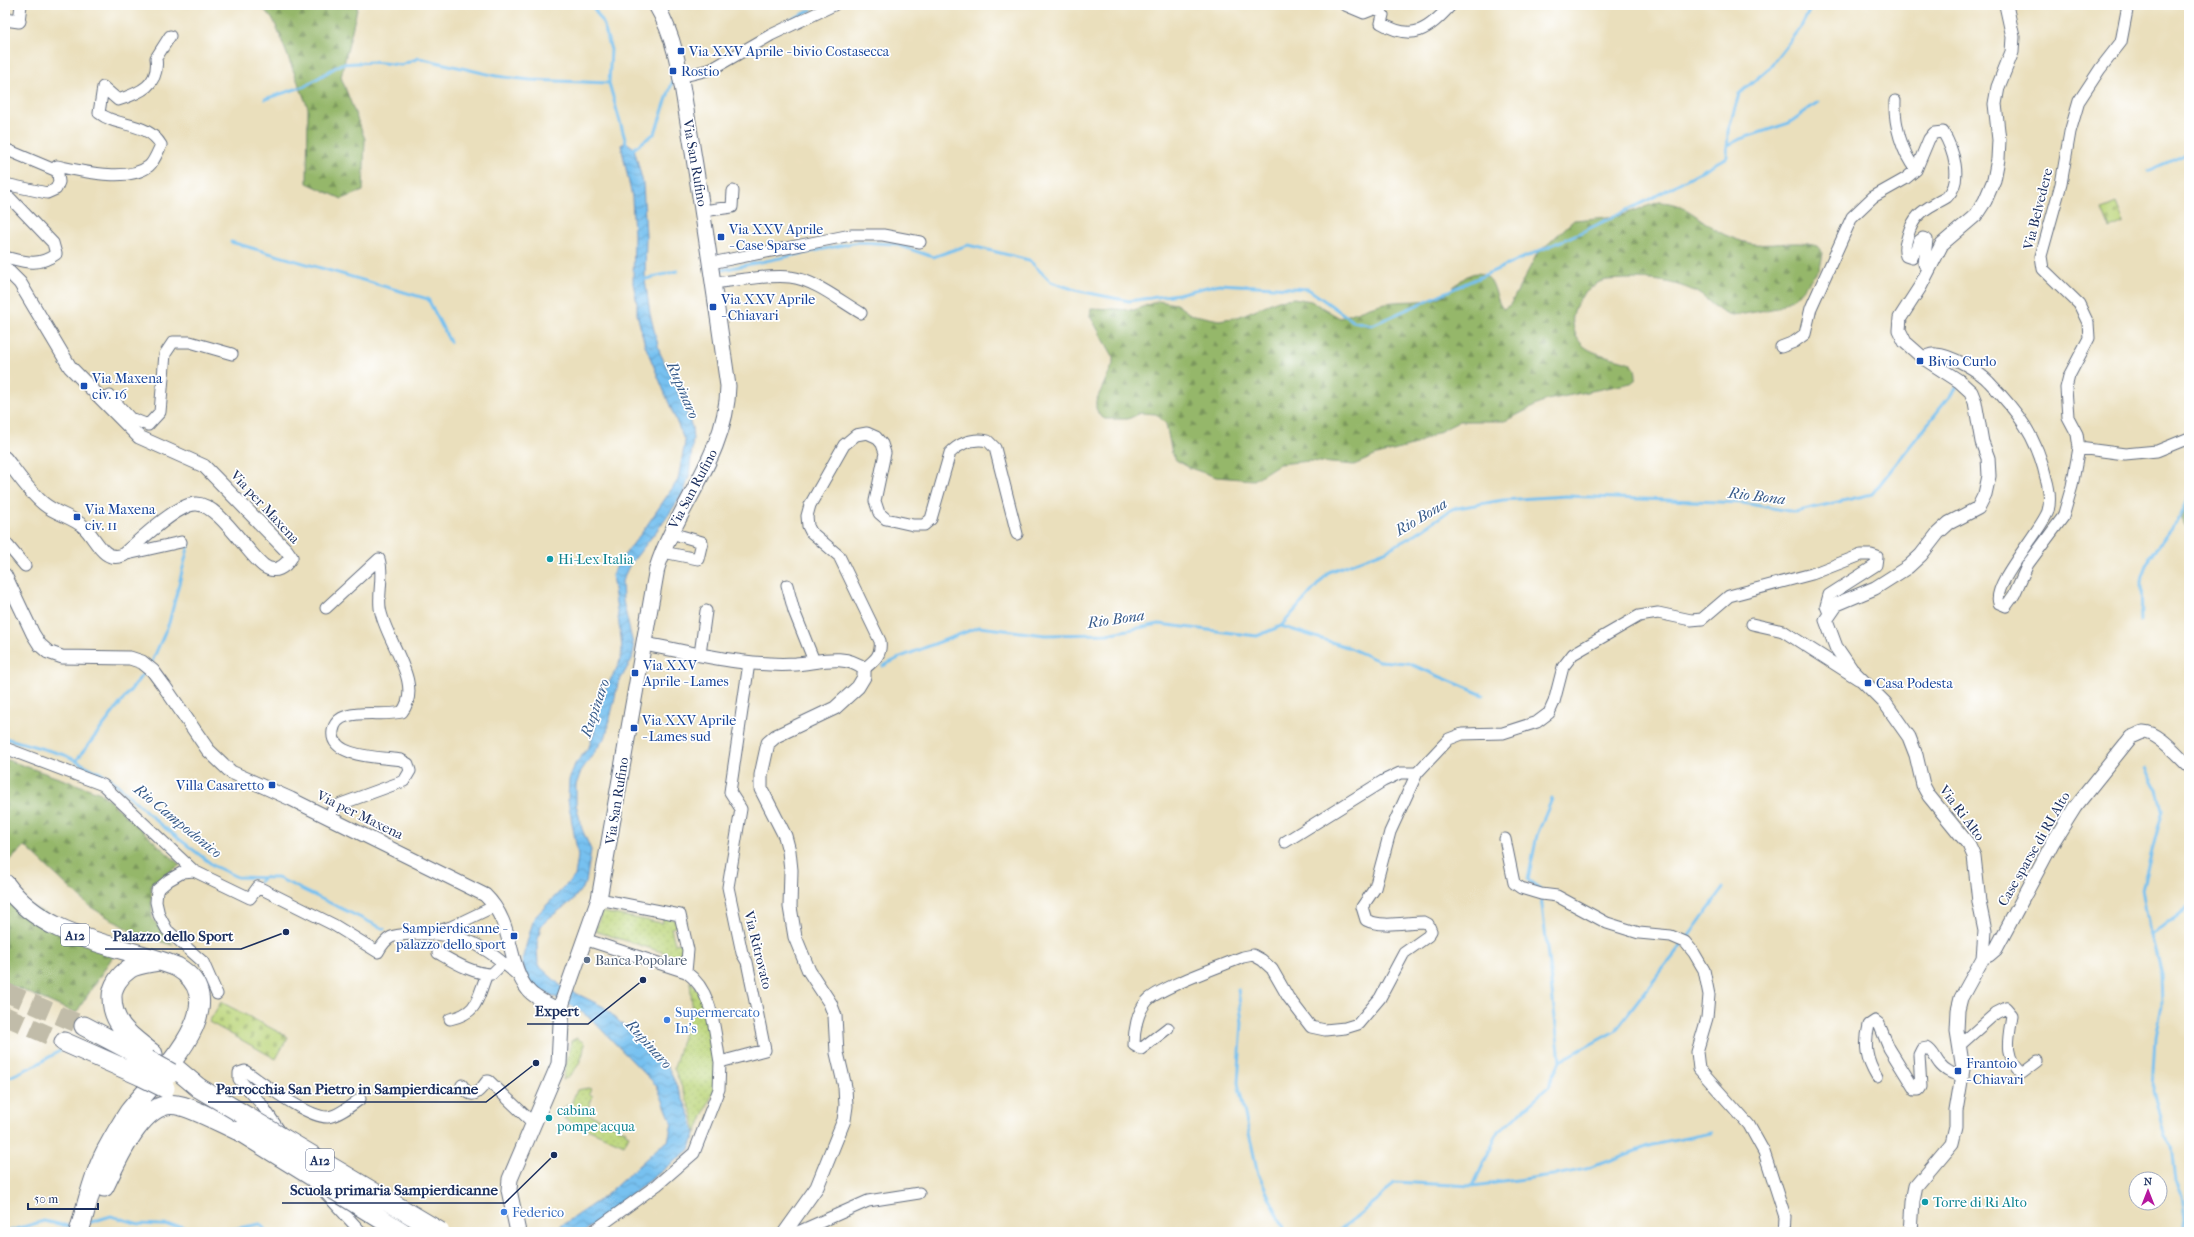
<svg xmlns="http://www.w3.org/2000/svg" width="2194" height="1237" viewBox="0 0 2194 1237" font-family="'IM FELL French Canon',serif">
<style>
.grass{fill:url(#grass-dots);stroke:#6c826c}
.forest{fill:url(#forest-firs);stroke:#587364}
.cemetery{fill:url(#cemetery-stones);stroke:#6c826c}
.water{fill:url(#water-waves);stroke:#4978a7}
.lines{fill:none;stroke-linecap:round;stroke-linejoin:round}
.stream{stroke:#77c1f0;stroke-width:3}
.motorway-tunnel{stroke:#c1bca9;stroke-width:19;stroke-dasharray:19 10;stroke-linecap:butt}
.minor-casing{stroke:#636d7f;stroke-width:13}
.tertiary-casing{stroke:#636d7f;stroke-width:15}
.secondary-casing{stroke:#636d7f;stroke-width:17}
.motorway-casing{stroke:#636d7f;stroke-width:21}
.minor{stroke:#fff;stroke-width:11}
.tertiary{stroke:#fff;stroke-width:13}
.secondary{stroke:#fff;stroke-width:15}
.motorway{stroke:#fff;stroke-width:19}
.motorway-bridge-casing{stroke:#636d7f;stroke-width:21;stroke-linecap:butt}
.motorway-bridge{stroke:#fff;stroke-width:19}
.transit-dot{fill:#1a4fb4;stroke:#fff;stroke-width:1.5}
.culture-dot{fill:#0f9aa8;stroke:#fff;stroke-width:1.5}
.service-dot{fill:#5c6f8a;stroke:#fff;stroke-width:1.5}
.shop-dot{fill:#3f7fe0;stroke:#fff;stroke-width:1.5}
.labels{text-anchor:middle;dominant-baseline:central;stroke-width:3.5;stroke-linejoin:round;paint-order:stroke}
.shield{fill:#fff;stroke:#5f6d8e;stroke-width:1}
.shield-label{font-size:13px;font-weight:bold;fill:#1b2f5e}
.transit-label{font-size:14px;fill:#164399;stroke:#fff;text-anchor:start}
.street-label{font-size:14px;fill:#1b2f5e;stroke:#fff}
.culture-label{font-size:14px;fill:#0d838f;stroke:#fff;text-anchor:start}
.service-label{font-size:14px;fill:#4e5e75;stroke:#fff;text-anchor:start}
.shop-label{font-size:14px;fill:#366cbe;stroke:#fff;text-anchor:start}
.water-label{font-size:15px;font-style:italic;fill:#375b8a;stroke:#fff}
.leader{fill:none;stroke:#1b2f5e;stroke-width:1.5}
.callout-dot{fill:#1b2f5e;stroke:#fff;stroke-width:1.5}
.callout-label{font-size:15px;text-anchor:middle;font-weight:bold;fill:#1b2f5e;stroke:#fff;stroke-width:3.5;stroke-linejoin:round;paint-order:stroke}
</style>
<defs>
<pattern id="grass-dots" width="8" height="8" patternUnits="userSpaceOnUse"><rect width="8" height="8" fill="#bcd67b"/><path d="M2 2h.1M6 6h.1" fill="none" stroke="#a1b86d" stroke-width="1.8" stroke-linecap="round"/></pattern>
<pattern id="forest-firs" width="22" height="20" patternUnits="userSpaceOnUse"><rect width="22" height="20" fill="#95b76b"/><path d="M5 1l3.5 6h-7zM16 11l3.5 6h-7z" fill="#79955b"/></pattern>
<pattern id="cemetery-stones" width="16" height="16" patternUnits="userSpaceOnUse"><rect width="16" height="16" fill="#bcd67b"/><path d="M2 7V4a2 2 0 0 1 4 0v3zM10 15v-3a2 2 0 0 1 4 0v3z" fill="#a1b86d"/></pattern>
<pattern id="water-waves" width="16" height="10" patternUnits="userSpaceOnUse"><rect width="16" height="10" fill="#77c1f0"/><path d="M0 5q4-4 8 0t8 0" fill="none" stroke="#619dc6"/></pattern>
</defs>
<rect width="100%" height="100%" fill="#fff"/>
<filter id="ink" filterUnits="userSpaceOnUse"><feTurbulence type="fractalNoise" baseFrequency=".025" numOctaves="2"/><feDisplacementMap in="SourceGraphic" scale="8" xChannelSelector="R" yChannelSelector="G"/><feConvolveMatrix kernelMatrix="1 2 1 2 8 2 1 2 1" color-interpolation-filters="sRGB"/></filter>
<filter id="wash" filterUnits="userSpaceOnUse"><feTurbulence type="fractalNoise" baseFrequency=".012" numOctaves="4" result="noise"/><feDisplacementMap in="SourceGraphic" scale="16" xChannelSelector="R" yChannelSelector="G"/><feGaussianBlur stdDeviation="0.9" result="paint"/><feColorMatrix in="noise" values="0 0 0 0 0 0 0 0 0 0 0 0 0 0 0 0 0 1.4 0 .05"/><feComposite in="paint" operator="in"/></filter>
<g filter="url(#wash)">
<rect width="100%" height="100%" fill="#eadfbc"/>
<!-- grass -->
<path class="grass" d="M602 912 662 923 664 917 678 921 679 926 671 928 675 944 683 942 681 958 595 931Z
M690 981 705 999 717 1072 716 1085 696 1133 693 1115 674 1068 692 1005Z
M577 1038 584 1043C585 1057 575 1074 563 1080L571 1041Z
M588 1088 591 1089 589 1094 593 1096 586 1113 626 1131 625 1133 629 1135 624 1145 564 1119 567 1112 562 1109 567 1105 570 1106 577 1090Z"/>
<!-- forest -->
<path class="forest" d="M260 5H358L341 77 365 139 363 191 342 199 307 183 308 108 274 21Z
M1659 202C1684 202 1698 219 1718 231 1725 236 1736 239 1744 242 1768 249 1793 238 1817 246L1823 253 1820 269 1795 297 1777 308 1733 316C1718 314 1709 299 1696 292 1668 278 1637 278 1607 280 1597 281 1591 288 1584 294 1577 301 1571 314 1573 324 1577 352 1597 353 1621 360 1625 361 1630 362 1632 365 1636 369 1636 373 1636 379L1631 383 1547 400 1505 421H1460L1412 446 1377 455 1354 465 1309 461 1279 464 1254 480 1216 477 1190 468 1176 460 1172 453 1166 424 1156 414 1141 413 1128 419H1105L1099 415 1096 408V401L1113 364V356L1090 316 1091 308 1134 310 1158 301 1176 304 1190 314 1219 320 1238 317 1278 300 1294 298 1311 301 1340 318C1355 313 1371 305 1386 303 1403 300 1422 303 1438 298 1452 293 1466 268 1482 274 1497 279 1494 299 1503 309L1510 305 1537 254 1574 220 1619 216Z
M2189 491V533L2181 518Z
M5 759 101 793 180 865 151 885 152 918 173 945 139 936 89 906 25 846 5 865Z
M5 891 115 953 76 1013 5 983Z"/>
<!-- cemetery -->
<path class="cemetery" d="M2116 203 2124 223 2110 229 2102 209Z
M221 1002 288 1037 276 1059 209 1022Z"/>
<!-- water -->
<path class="water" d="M626 142 634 148 643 183 646 236 645 279 650 314 660 353 674 382 692 427 693 440 689 476 684 492 665 520 629 566 622 581 623 601 634 649 632 659 618 684 606 736 581 771 576 785V804L582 829 591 850 586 883 572 901 549 918 541 926 537 944 538 965 561 986 604 1007 669 1069 690 1115 695 1134 690 1149 584 1232H552L605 1196 659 1147 668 1141 672 1123 657 1086 591 1019 576 1008 527 983 522 960 534 918 575 876 578 856 568 800 569 780 575 764 589 747 594 733 599 701 619 664 622 651 621 638 612 575 619 562 643 531 678 480 685 442 645 345 637 314V303L633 283 634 235 632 197 621 145Z"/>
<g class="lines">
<!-- stream -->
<path class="stream" d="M592 5 603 23 611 50 609 83 627 146
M784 23 811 10
M265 99 305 86 341 64 373 62 401 65 419 58 496 76 530 80 609 83
M1727 146 1740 139 1789 123 1818 102
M632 150 655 133 673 80
M2148 171 2189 153
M231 242 428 299 450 342
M722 270 858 242 895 244 933 257 968 245 1029 260 1051 282 1079 291 1129 301 1178 294 1219 284 1308 289 1353 321 1372 325 1586 230 1652 198 1727 157 1728 131 1739 94 1768 69 1802 25 1812 5
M642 280 677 271
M2142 621 2141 581 2150 557 2176 522 2189 496
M1281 626 1350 648 1379 661 1408 663 1483 695
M151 664 169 623 189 544
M883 666 903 656 979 627 1045 635 1107 634 1159 624 1257 636 1281 626 1329 572 1385 551 1411 537 1452 509 1503 500 1566 496 1743 503 1795 512 1872 494 1957 387
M5 738 65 755 110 778 160 824 214 866 237 877 278 878 384 929
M76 761 146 670
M2146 768 2158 790 2163 809 2142 889 2149 928 2161 974 2162 1005 2156 1037 2153 1090 2164 1134 2172 1146 2176 1181 2182 1195 2185 1218 2183 1232
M259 882 265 877
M1540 889 1528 880 1537 835 1552 799
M2151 935 2189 906
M1686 940 1723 888
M1238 989 1242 1023 1238 1083 1258 1174 1286 1232
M1560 1061 1615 1031 1682 944
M5 1079 36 1065 61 1050
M1473 1186 1560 1174 1586 1169 1652 1145 1711 1133
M88 1223 111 1216 139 1224 180 1226 195 1232
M6 1232 44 1221 73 1227
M218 1232 260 1224 267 1232
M1337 1232 1380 1198 1394 1182 1473 1186 1498 1132 1548 1087 1560 1061 1541 896"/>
</g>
</g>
<g filter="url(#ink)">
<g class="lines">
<!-- motorway-tunnel -->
<path class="motorway-tunnel" d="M5 992 84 1026
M5 1016 64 1042"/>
<defs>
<path id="minor" d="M1345 5 1364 13 1374 9 1380 10 1383 15 1381 23C1413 42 1428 30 1451 5
M19 21 21 5
M680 77 712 69 771 35 834 5
M1895 101C1894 124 1902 153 1916 170
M5 149 57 171
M5 184 47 193 56 189 59 182 57 166C81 171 128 183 149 166 154 162 158 151 161 145 147 121 118 128 99 113L103 87 118 100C140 93 160 85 156 58L170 36
M5 196 10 198 53 243 56 254C38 267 25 262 5 257
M703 211 732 207 733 191
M711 263 851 235H883L920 242
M714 283C734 281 771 274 790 277 815 280 840 301 861 313
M1781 347 1794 342 1805 334 1811 308 1852 217 1873 197 1905 179 1916 170 1929 139 1934 133 1943 132C1953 149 1964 180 1947 197 1944 199 1940 201 1936 203 1921 211 1913 218 1908 235 1906 243 1903 248 1906 256L1912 258 1919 241 1923 238 1927 240 1924 264 1928 267
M1922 357C1926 356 1932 353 1936 354 1950 354 1980 372 1989 382 2018 412 2037 437 2046 478 2049 488 2051 500 2048 511 2042 530 1991 585 1999 603L2006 606 2014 595 2028 564 2063 517 2072 486 2079 448 2077 434 2068 417 2066 388 2069 376 2089 338 2088 323 2079 304 2043 269 2041 256 2061 184 2070 132 2079 101 2100 69 2121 42 2128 5
M104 401 110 396 130 418 148 425 160 412 165 354 173 342H190L232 354
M2079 448 2125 454 2157 451 2189 438
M5 542 25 566
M663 552 698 559 702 542 671 533
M123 555 181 542
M787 585 794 611 814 661
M326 608 379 559C384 575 378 591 380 608 384 639 425 683 402 712 383 716 364 711 347 716 339 718 334 724 333 731 329 758 383 757 401 760L408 764 410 771 404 781 341 804 333 809 330 818
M1752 624 1783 631 1858 679
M700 654 706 611
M864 669C875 660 882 655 880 641L839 556 811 532 808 526 807 516 810 505 844 445 856 435 867 433 876 437 882 444 885 453 875 501 879 513 886 519 913 525H924L931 519 950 453C961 442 973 438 988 441L995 448 1017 534
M5 748 103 785 194 871 250 898 258 887 334 925 378 952C388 934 394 935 413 934 466 932 483 945 521 978
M1505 839 1514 883 1521 888 1541 894 1557 896 1607 923 1639 933 1671 936 1685 942 1694 953 1704 970 1709 995 1707 1018 1697 1052 1699 1069 1749 1125 1764 1152 1785 1217 1784 1232
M1285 842 1383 781 1400 773H1417
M194 871 183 872 169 880 157 890 156 902 159 915 167 930 203 962 217 994
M599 899 680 915 688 950 686 972C714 992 714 1030 720 1062
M435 932 451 927 495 906
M584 939 686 972
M438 953C454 962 473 974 492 974L503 963
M450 1019C479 1013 477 998 487 974
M1168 1028 1141 1049 1134 1045C1134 1031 1137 1012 1147 1001 1158 988 1224 965 1243 957L1253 955 1262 960 1272 969 1288 997 1311 1027 1325 1030 1345 1028 1358 1024 1380 998 1404 953 1428 936 1431 931 1428 924 1424 922C1405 922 1383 928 1366 920L1362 907 1375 888 1390 832 1417 773 1449 739 1462 734 1503 733 1537 722 1549 713 1554 702 1563 667 1573 654 1639 616 1658 613 1691 620 1702 619 1729 596 1812 574 1861 555H1871L1877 557 1876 565 1829 595 1826 606 1829 613
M1960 1045 1996 1013 2006 1008 2012 1015C2009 1037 2002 1057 2022 1073L2038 1061
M1877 1077C1866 1059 1864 1045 1869 1025L1875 1021 1879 1024 1889 1048 1915 1090H1919L1921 1087 1919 1055 1922 1049 1927 1048C1933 1051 1935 1058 1939 1063 1945 1071 1953 1074 1963 1077
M462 1085C472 1102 479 1092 487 1081H489L534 1124
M281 1133 262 1105 239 1079V1073L245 1071C263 1083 308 1118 328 1117 338 1116 352 1105 360 1099
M319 1186 361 1232
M592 1232 657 1185 694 1153 719 1089 720 1062 765 1050 747 962 742 953 728 887 741 809 730 792 749 663
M798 1232 868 1201 919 1193"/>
<path id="tertiary" d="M5 19 19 21
M5 268 20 283 70 367 139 437 204 466 286 550 291 557C285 567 275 574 264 566 248 555 218 502 195 504 176 505 138 542 123 555 103 563 96 538 84 527 73 517 56 514 44 504 29 492 17 473 5 458
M5 575 33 634 40 645 48 652 62 657 130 658 142 662 153 671 164 686 208 750 231 772 291 799 485 895C515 924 506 962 528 990 534 998 552 1006 561 1011
M644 644C694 653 746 667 796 664 819 662 845 653 864 669V677L858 687 835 708 776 736 768 743 761 775V789L785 836 789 851 791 870 790 907 795 937 809 971 830 1003 835 1016 837 1053 845 1087 846 1106 844 1120 817 1187 785 1232
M1983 958 1989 955 1996 949 2053 842 2075 807 2131 737C2135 736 2140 733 2143 732 2158 731 2179 757 2189 766
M1911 1232 1913 1201 1916 1186 1952 1143 1956 1126V1111L1963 1069 1957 1031 1958 1010 1961 998 1983 958 1985 931 1979 902 1974 856 1969 845 1929 796 1923 785 1916 755 1909 737 1885 703 1851 669 1836 647 1826 620 1837 604 1875 588 1908 567 1921 555 1938 533 1949 523 1978 508 1985 494 1989 476 1988 458 1982 442 1975 402 1971 392 1959 381 1922 357 1905 342 1899 330 1900 318 1920 287 1942 244 1976 215 1985 201 1994 180 1998 159 1999 140 1995 104 1998 87 2012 52 2013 37 2006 5"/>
<path id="secondary" d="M518 1232 509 1190 510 1179 559 1064 562 1003 599 899 657 568C677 506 727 454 728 386 716 302 704 218 690 134 682 90 679 43 656 5"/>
<path id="motorway" d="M5 884C46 941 117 943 177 967 240 1004 154 1079 129 1112 121 1124 113 1138 106 1151 93 1176 87 1205 79 1232
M84 1026 145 1058
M64 1042 141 1076
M153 1054C132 1037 112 1026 112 997 112 986 120 975 129 969 136 964 149 963 158 961
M174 1067 199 1088
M104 1187C116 1163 142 1098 177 1105 192 1107 223 1124 239 1131"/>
</defs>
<!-- minor casing -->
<use href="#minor" class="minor-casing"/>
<!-- tertiary casing -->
<use href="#tertiary" class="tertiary-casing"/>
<!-- secondary casing -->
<use href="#secondary" class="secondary-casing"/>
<!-- motorway casing -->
<use href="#motorway" class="motorway-casing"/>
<!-- minor -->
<use href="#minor" class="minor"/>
<!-- tertiary -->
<use href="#tertiary" class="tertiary"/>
<!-- secondary -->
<use href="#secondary" class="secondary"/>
<!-- motorway -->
<use href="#motorway" class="motorway"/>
<defs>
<path id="motorway-bridge" d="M148 1060 171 1073
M141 1076 165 1088
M199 1088 440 1232
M239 1131 402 1232"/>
</defs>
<!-- motorway-bridge casing -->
<use href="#motorway-bridge" class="motorway-bridge-casing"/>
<!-- motorway-bridge -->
<use href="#motorway-bridge" class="motorway-bridge"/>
</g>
</g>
<!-- markers -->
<g class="transit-dot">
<rect x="677" y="47" width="8" height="8" rx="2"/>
<rect x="669" y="67" width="8" height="8" rx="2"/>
<rect x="717" y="233" width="8" height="8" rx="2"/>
<rect x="709" y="303" width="8" height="8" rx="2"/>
<rect x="1916" y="357" width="8" height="8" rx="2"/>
<rect x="80" y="382" width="8" height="8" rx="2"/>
<rect x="73" y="513" width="8" height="8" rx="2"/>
<rect x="631" y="669" width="8" height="8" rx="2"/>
<rect x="1864" y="679" width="8" height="8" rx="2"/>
<rect x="630" y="724" width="8" height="8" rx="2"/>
<rect x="268" y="781" width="8" height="8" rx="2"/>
<rect x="510" y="932" width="8" height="8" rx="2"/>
<rect x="1954" y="1067" width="8" height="8" rx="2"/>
</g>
<g class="culture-dot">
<circle cx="550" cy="559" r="4"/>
<circle cx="549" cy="1118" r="4"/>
<circle cx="1925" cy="1202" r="4"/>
</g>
<circle class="service-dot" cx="587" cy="960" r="4"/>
<g class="shop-dot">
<circle cx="667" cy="1020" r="4"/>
<circle cx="504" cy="1212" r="4"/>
</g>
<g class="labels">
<!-- shield labels -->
<g class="shield">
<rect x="61" y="924" width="28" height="22" rx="3"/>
<rect x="306" y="1149" width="28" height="22" rx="3"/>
</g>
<g class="shield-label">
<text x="75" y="935">A12</text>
<text x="320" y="1160">A12</text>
</g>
<!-- transit labels -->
<g class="transit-label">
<text x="689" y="51">Via XXV Aprile - bivio Costasecca</text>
<text x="681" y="71">Rostio</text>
<text x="729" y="229">Via XXV Aprile<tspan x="729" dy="16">- Case Sparse</tspan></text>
<text x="721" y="299">Via XXV Aprile<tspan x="721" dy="16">- Chiavari</tspan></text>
<text x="1928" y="361">Bivio Curlo</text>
<text x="92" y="378">Via Maxena<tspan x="92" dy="16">civ. 16</tspan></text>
<text x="85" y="509">Via Maxena<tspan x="85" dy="16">civ. 11</tspan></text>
<text x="643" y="665">Via XXV<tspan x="643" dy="16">Aprile - Lames</tspan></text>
<text x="1876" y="683">Casa Podesta</text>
<text x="642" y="720">Via XXV Aprile<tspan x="642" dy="16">- Lames sud</tspan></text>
<text x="264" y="785" text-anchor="end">Villa Casaretto</text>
<text x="506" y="928" text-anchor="end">Sampierdicanne -<tspan x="506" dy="16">palazzo dello sport</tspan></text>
<text x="1966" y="1063">Frantoio<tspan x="1966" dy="16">- Chiavari</tspan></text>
</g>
<!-- street labels -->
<g class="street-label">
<text transform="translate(695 163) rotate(80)">Via San Rufino</text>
<text transform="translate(2038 209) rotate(-76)">Via Belvedere</text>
<text transform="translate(693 489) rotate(-62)">Via San Rufino</text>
<text transform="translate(265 507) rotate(47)">Via per Maxena</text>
<text transform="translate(617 801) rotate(-81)">Via San Rufino</text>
<text transform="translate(1962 813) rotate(53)">Via Ri Alto</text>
<text transform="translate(360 815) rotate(26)">Via per Maxena</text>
<text transform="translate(2034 849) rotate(-60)">Case sparse di RI Alto</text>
<text transform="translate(758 950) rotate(76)">Via Ritrovato</text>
</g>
<!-- culture labels -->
<g class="culture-label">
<text x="558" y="559">Hi-Lex Italia</text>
<text x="557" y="1110">cabina<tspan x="557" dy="16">pompe acqua</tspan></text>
<text x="1933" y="1202">Torre di Ri Alto</text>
</g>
<!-- service labels -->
<g class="service-label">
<text x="595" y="960">Banca Popolare</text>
</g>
<!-- shop labels -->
<g class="shop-label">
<text x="675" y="1012">Supermercato<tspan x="675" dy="16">In's</tspan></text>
<text x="512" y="1212">Federico</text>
</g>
<!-- water labels -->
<g class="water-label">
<text transform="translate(683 390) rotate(67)">Rupinaro</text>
<text transform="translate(1757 496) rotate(7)">Rio Bona</text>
<text transform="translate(1421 517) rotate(-31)">Rio Bona</text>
<text transform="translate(1116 619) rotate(-8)">Rio Bona</text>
<text transform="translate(595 708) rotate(-71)">Rupinaro</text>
<text transform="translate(178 821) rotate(39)">Rio Campodonico</text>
<text transform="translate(649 1044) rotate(48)">Rupinaro</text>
</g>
</g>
<!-- callouts -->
<path class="leader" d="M286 932L241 949H105M643 980L588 1024H527M536 1063L486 1102H208M554 1155L505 1203H282"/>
<g class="callout-dot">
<circle cx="286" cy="932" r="4"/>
<circle cx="643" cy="980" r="4"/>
<circle cx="536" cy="1063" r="4"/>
<circle cx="554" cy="1155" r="4"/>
</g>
<g class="callout-label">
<text x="173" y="941">Palazzo dello Sport</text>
<text x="557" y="1016">Expert</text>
<text x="347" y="1094">Parrocchia San Pietro in Sampierdicanne</text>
<text x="394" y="1195">Scuola primaria Sampierdicanne</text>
</g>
<!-- margin -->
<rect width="2194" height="1237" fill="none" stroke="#fff" stroke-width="20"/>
<!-- north arrow -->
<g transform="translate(2148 1191)"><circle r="19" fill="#ffffff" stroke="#a4acbf"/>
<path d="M0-3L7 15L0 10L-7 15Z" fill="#b5179e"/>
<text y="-6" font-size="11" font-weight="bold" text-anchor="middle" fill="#1b2f5e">N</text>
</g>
<!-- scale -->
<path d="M28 1203v6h70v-6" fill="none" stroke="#1b2f5e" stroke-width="2"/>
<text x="34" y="1203" font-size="12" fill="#1b2f5e" stroke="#ffffff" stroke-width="3" paint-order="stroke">50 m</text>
</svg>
